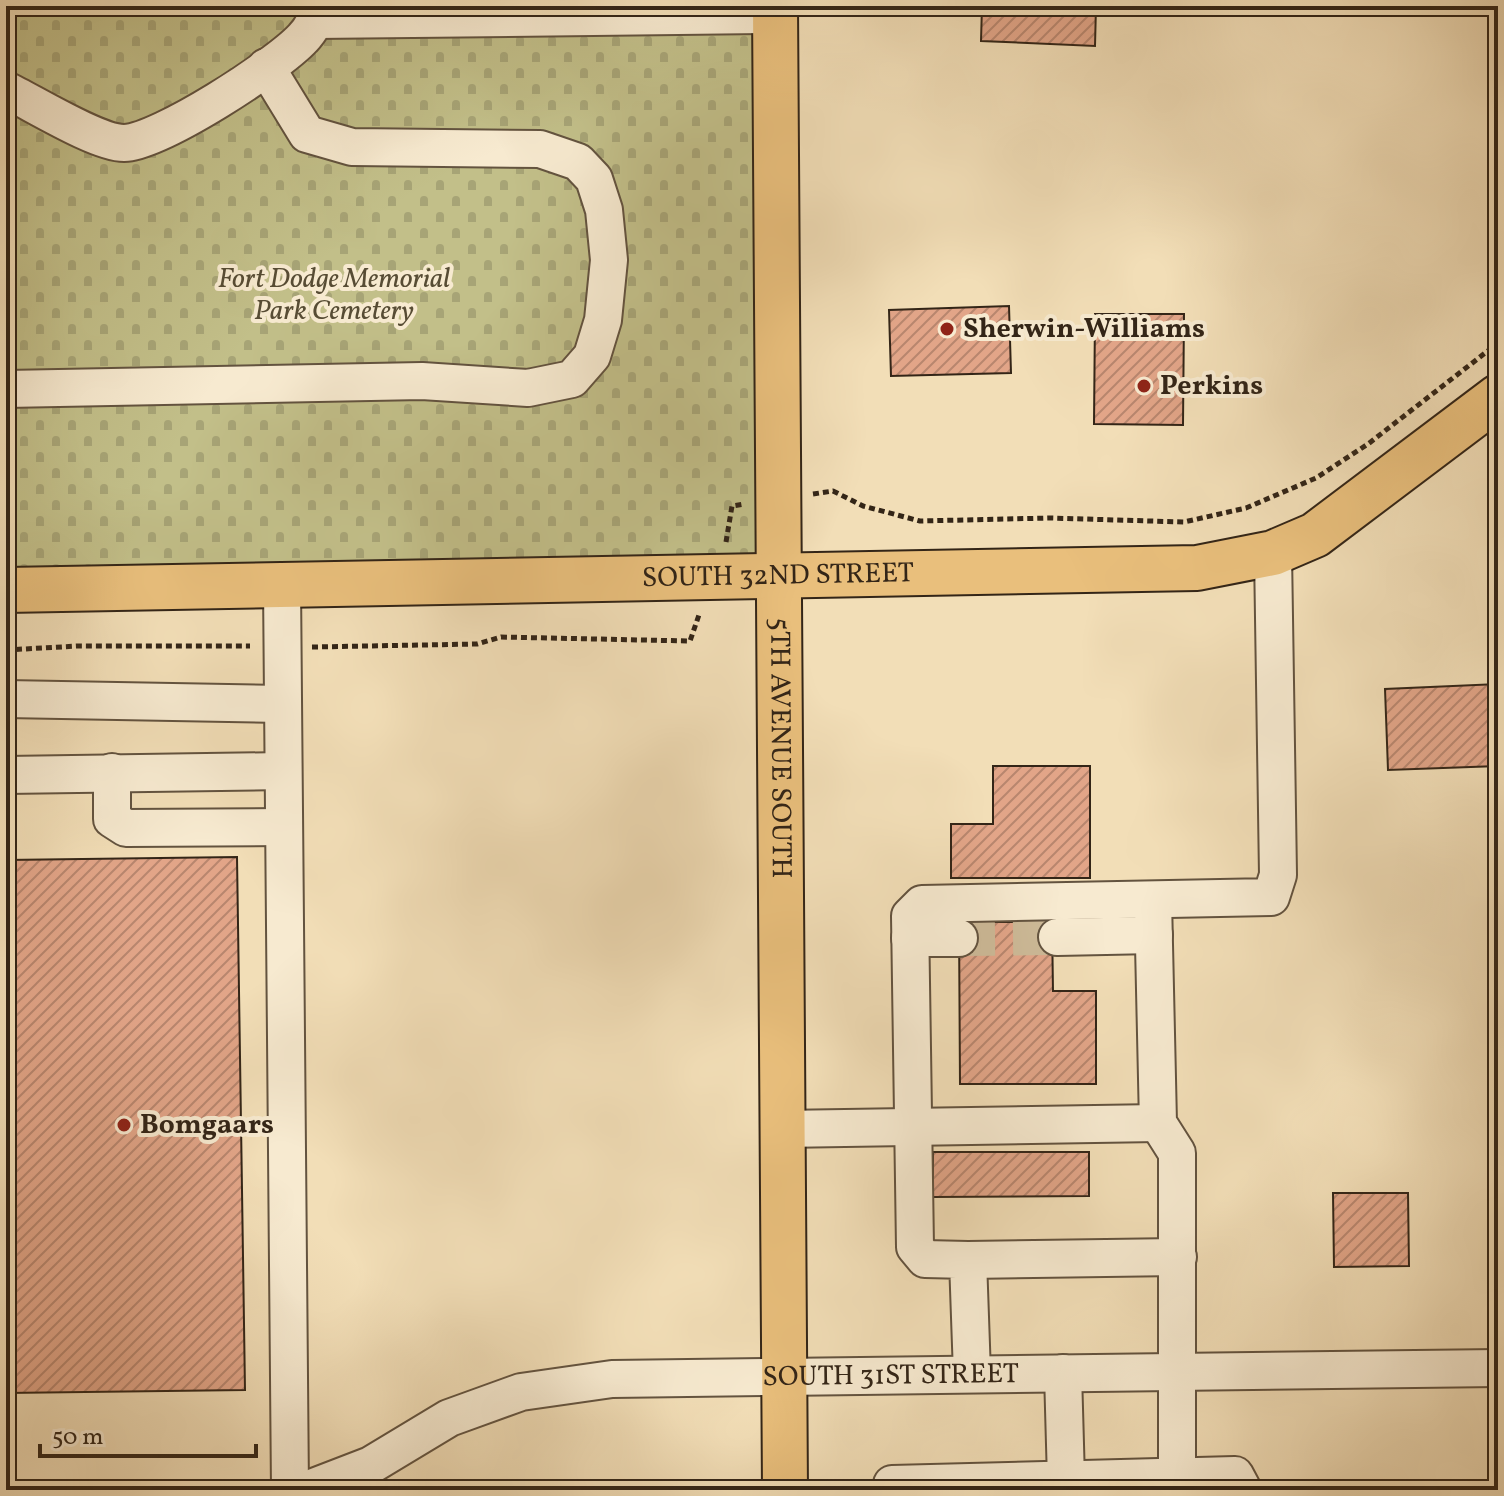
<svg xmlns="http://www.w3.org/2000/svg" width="1504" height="1496" viewBox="0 0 1504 1496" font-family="Vollkorn,serif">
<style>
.cemetery{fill:url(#cemetery-stones);stroke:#7a7250;stroke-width:2}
.building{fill:url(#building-hatch);stroke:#332517;stroke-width:2}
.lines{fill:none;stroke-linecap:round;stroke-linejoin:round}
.minor-tunnel{stroke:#ccb997;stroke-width:36;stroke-dasharray:36 18;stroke-linecap:butt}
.minor-casing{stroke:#63533f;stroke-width:40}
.major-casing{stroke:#332517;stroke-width:48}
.path{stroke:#332517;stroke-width:5;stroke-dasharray:6 4;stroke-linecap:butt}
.minor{stroke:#f7ead0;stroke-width:36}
.major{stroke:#e9bf7c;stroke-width:44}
.poi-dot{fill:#8f2418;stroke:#f7ead0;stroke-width:3}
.labels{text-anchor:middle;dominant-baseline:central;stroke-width:8;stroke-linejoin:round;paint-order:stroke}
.park-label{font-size:28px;font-style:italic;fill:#574c34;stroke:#f7ead0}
.poi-label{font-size:28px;font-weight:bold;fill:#332517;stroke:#f7ead0;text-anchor:start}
.street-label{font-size:28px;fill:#332517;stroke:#f7ead0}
</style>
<defs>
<pattern id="cemetery-stones" width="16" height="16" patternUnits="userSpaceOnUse" patternTransform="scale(2)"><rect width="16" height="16" fill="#c2bf89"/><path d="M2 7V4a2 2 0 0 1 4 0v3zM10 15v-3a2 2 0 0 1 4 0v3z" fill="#a7a476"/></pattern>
<pattern id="building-hatch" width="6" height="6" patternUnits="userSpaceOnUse" patternTransform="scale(2)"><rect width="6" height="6" fill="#e2a588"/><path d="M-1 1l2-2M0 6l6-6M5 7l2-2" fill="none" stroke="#b8866e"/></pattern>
</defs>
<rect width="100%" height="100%" fill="#f2deb7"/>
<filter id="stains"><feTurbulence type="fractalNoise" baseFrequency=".0025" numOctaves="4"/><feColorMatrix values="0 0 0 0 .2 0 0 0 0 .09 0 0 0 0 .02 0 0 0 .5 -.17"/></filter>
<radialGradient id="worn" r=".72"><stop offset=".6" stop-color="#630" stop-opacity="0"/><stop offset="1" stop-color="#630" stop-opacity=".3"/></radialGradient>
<!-- cemetery -->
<path class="cemetery" d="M6 6H775L776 577 6 590Z"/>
<!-- building -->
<path class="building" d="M982 6H1096L1095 46 981 41Z
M1009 306 1011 373 891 376 889 310Z
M1095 314H1184L1183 425 1094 424Z
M1498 684V766L1388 770 1385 689Z
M993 766H1090V878H951V824H993Z
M237 857 245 1390 6 1393V860Z
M959 922H1052L1053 991H1096V1084H960Z
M933 1152H1089V1196L933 1197Z
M1333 1193H1408L1409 1266 1334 1267Z"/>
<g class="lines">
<!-- minor-tunnel -->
<path class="minor-tunnel" d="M959 938 1057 937"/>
<defs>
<g id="minor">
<path d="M315 20 774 15"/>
<path d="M6 90C33 103 97 143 124 143 160 142 277 66 303 38 311 30 318 16 321 6"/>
<path d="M6 389 422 381 528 388 572 379 592 356 603 320 609 260 604 210 594 179 578 162 540 149 352 147 307 134 266 67"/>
<path d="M282 585 290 1490"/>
<path d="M6 699 281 704"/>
<path d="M112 772V819L126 828 283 827"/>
<path d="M6 775 282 771"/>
<path d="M1153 900 1158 1123 1177 1153V1490"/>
<path d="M1057 937 1154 935"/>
<path d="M910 938H959"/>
<path d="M782 1129 1158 1123"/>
<path d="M968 1260 1178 1257"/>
<path d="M1063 1373 1066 1480"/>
<path d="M972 1374 968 1260 925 1259 915 1247 910 916 922 904 1271 897 1278 875 1273 553"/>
<path d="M892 1484 1235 1475 1243 1490"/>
<path id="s1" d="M306 1490 371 1465 449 1418 521 1392 612 1379 1498 1368"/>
</g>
<g id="major">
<path id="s2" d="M775 6 785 1490"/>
<path id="s3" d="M6 590 1197 568 1273 553 1315 535 1498 397"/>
</g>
</defs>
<!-- minor casing -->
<use href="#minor" class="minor-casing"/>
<!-- major casing -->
<use href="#major" class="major-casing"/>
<!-- path -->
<path class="path" d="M813 494 833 491 863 506 920 521 1050 518 1184 522 1246 508 1316 478 1368 444 1498 343
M726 542 732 506 744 504
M312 647 477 644 501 637 690 641 700 612
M6 650 78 646H250"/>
<!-- minor -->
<use href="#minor" class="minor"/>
<!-- major -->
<use href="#major" class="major"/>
</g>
<!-- markers -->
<g class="poi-dot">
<circle cx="947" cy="329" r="8"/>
<circle cx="1144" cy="386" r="8"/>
<circle cx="124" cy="1125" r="8"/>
</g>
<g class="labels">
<!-- park labels -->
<g class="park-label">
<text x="334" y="279">Fort Dodge Memorial<tspan x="334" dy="32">Park Cemetery</tspan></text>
</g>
<!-- poi labels -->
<g class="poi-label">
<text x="963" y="329">Sherwin-Williams</text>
<text x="1160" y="386">Perkins</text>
<text x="140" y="1125">Bomgaars</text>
</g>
<!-- street labels -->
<g class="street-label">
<text stroke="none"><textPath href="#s3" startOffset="772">SOUTH 32ND STREET</textPath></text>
<text stroke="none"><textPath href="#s2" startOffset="742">5TH AVENUE SOUTH</textPath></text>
<text stroke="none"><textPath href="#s1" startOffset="608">SOUTH 31ST STREET</textPath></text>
</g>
</g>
<!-- margin -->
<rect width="1504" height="1496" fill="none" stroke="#f2deb7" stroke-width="32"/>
<rect x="8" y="8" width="1488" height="1480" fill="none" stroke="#332517" stroke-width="4"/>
<rect x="16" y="16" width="1472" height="1464" fill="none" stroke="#332517" stroke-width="2"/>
<!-- scale -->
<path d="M40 1444v12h216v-12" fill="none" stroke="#332517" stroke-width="4"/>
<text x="52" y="1444" font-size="24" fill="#332517" stroke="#f7ead0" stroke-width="6" paint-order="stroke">50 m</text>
<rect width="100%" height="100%" filter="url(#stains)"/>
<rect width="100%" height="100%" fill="url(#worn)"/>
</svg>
